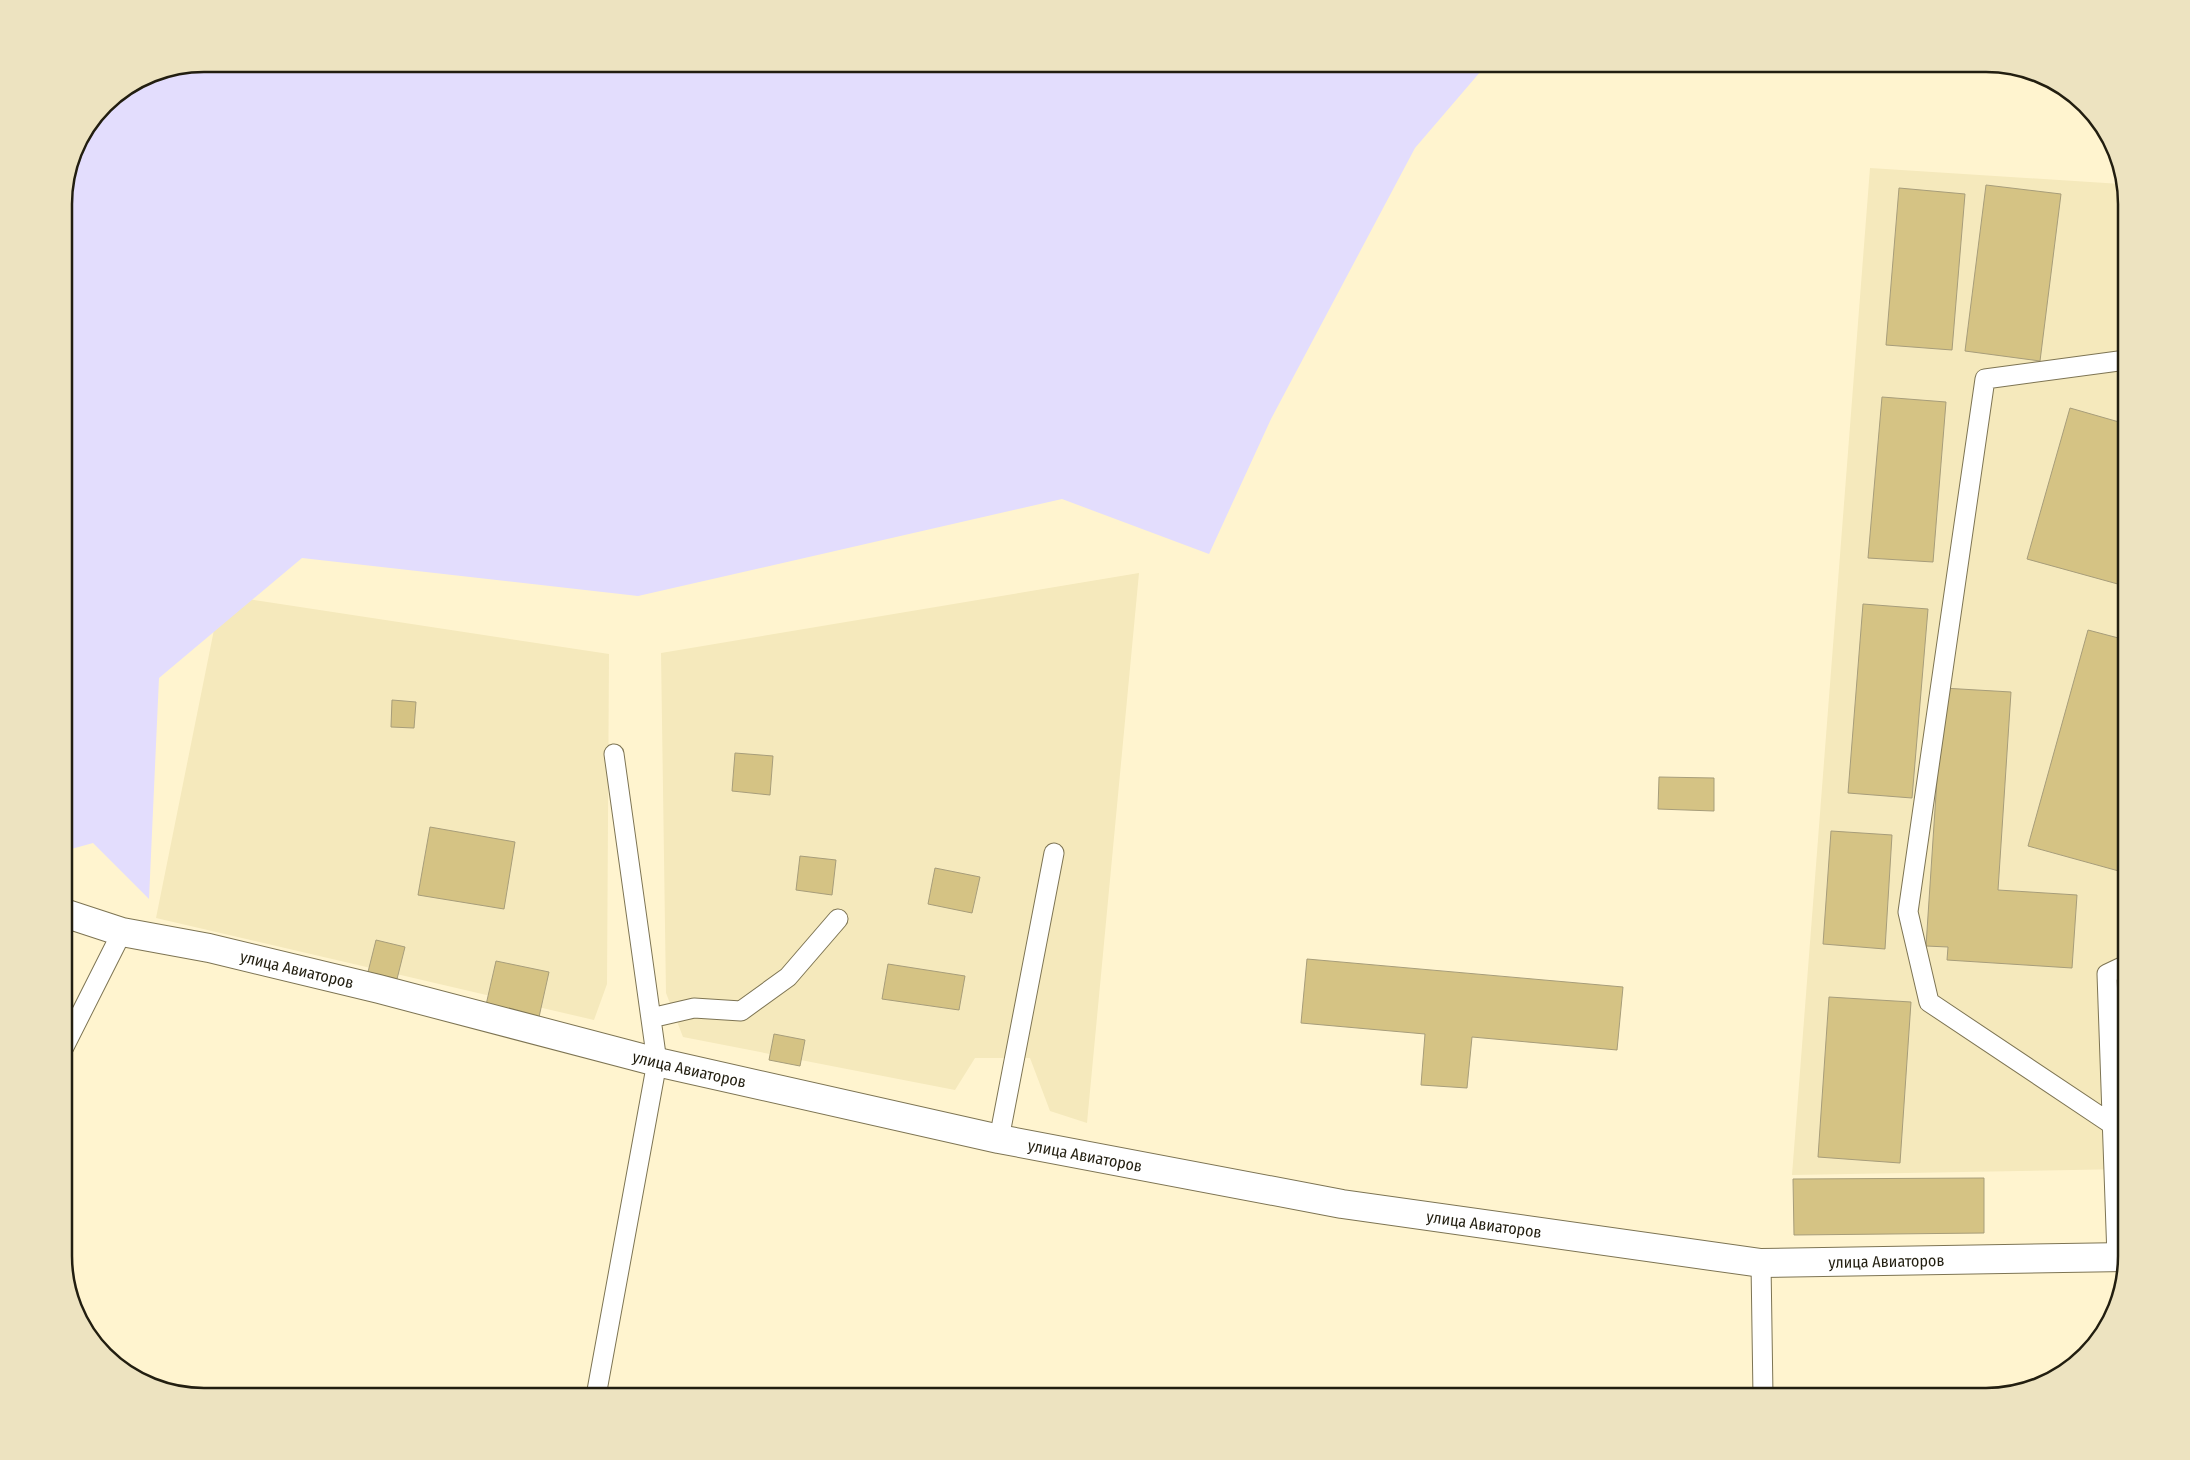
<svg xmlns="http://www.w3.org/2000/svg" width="2190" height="1460" viewBox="0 0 2190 1460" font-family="'Fira Sans Condensed',sans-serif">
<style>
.built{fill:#f5e9bc}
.green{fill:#e3ddfd}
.building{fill:#d5c384;stroke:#a79d7a}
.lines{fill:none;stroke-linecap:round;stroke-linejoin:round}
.service-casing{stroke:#7d7453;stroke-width:21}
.minor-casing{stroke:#7d7453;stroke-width:30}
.service{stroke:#fff;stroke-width:19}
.minor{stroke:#fff;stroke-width:28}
.labels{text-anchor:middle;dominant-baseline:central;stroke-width:4.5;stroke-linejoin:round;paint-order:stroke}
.street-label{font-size:16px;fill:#221e10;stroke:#fff4cf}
.rim{fill:none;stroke:#221e10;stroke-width:2.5}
</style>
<rect width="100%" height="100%" fill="#fff4cf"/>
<!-- built -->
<path class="built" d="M1870 168 2121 184 2126 204V1169L1792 1175Z
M1139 573 1087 1123 1050 1111 1030 1058H975L955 1090 683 1037 666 993 661 653Z
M221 595 609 654 607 984 594 1020 156 918Z"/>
<!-- green -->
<path class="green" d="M204 64H1487L1415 148 1271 419 1209 554 1062 499 638 596 302 558 159 678 149 899 93 843 64 851V195L75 150 105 105 151 74Z"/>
<!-- building -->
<path class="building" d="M1986 185 2061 194 2040 361 1965 351Z
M1899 188 1965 194 1952 350 1886 345Z
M1882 397 1946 402 1933 562 1868 558Z
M2070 408 2126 424 2125 586 2027 559Z
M1863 604 1928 609 1912 798 1848 793Z
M2088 630 2126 640V873L2028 846Z
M1943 688 2011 692 1998 890 2077 895 2072 968 1947 960 1948 947 1926 946Z
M392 700 416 702 414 728 391 727Z
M735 753 773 756 770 795 732 791Z
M1659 777 1714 778V811L1658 809Z
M430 827 515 842 504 909 418 895Z
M1831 831 1892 835 1885 949 1823 944Z
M800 856 836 860 832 895 796 890Z
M935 868 980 877 972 913 928 904Z
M376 940 405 947 397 979 368 972Z
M1307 959 1623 987 1617 1050 1472 1037 1467 1088 1421 1085 1425 1034 1301 1023Z
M496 961 549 972 539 1017 486 1005Z
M888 964 965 976 959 1010 882 999Z
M1829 997 1911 1002 1900 1163 1818 1157Z
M774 1034 805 1040 800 1066 769 1060Z
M1984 1178V1233L1794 1235 1793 1179Z"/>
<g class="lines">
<defs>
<path id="service" d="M651 1018 694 1008 741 1011 788 977 838 919
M64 1047 122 932
M2113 1125 1929 1002 1908 912 1985 379 2126 360
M999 1139 1054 853
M2117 1257 2107 974 2126 965
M1761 1263 1763 1396
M596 1396 657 1062 614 754"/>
<g id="minor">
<path id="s1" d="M64 913 122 932 209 948 379 989 657 1062 999 1139 1342 1204 1761 1263 2126 1257"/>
</g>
</defs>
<!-- service casing -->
<use href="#service" class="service-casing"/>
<!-- minor casing -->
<use href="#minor" class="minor-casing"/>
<!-- service -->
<use href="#service" class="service"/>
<!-- minor -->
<use href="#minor" class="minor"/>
</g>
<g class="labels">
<!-- street labels -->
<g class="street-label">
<text stroke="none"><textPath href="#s1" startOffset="240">улица Авиаторов</textPath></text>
<text stroke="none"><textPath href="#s1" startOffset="645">улица Авиаторов</textPath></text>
<text stroke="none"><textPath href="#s1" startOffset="1050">улица Авиаторов</textPath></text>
<text stroke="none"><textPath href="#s1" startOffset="1455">улица Авиаторов</textPath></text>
<text stroke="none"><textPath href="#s1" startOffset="1860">улица Авиаторов</textPath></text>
</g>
</g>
<!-- crop -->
<path d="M0 0H2190V1460H0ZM204 72H1986A132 132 0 0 1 2118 204V1256A132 132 0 0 1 1986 1388H204A132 132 0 0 1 72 1256V204A132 132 0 0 1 204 72Z" fill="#ede3c0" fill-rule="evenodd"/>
<path class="rim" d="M204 72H1986A132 132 0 0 1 2118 204V1256A132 132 0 0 1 1986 1388H204A132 132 0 0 1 72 1256V204A132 132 0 0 1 204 72Z"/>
</svg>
